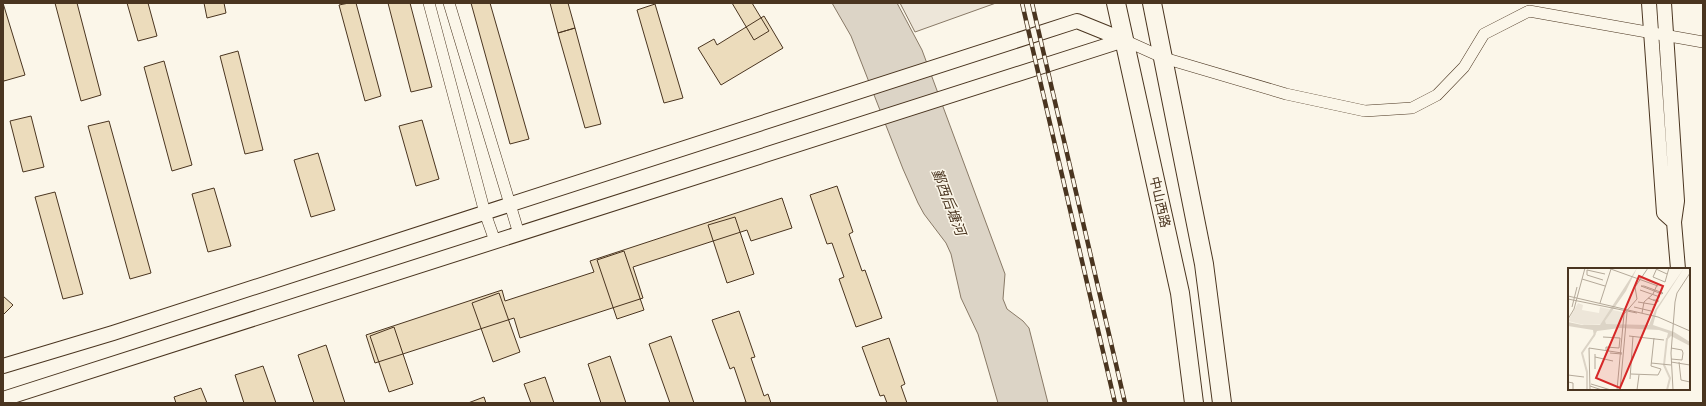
<svg xmlns="http://www.w3.org/2000/svg" width="1706" height="406" viewBox="0 0 1706 406" font-family="Helvetica,'Noto Sans SC',sans-serif">
<style>
.green{fill:#ede6d9;stroke:#887966}
.water{fill:#dcd4c6;stroke:#887966}
.building{fill:#ecdcbc;stroke:#4a3520}
.lines{fill:none;stroke-linecap:round;stroke-linejoin:round}
.minor-casing{stroke:#4a3520;stroke-width:12}
.tertiary-casing{stroke:#4a3520;stroke-width:16}
.primary-casing{stroke:#4a3520;stroke-width:20}
.minor{stroke:#fbf6e9;stroke-width:11}
.tertiary{stroke:#fbf6e9;stroke-width:14}
.primary{stroke:#fbf6e9;stroke-width:18}
.rail-casing{stroke:#4a3520;stroke-width:4.5}
.rail{stroke:#fbf6e9;stroke-width:3;stroke-dasharray:9;stroke-linecap:butt}
.labels{text-anchor:middle;dominant-baseline:central;stroke-width:3;stroke-linejoin:round;paint-order:stroke}
.street-label{font-size:13px;fill:#4a3520;stroke:#fbf6e9}
.water-label{font-size:14px;font-style:italic;fill:#4a3520;stroke:#fbf6e9}
.inset-river{fill:none;stroke:#dcd4c6;stroke-width:2}
.inset-road{fill:none;stroke:#b4a999;stroke-width:1}
.view{fill:#d62828;fill-opacity:0.15;stroke:#d62828;stroke-width:2}
.inset-edge{fill:none;stroke:#4a3520;stroke-width:2}
</style>
<rect width="100%" height="100%" fill="#fbf6e9"/>
<!-- green -->
<path class="green" d="M900 3H996L915 32Z"/>
<!-- water -->
<path class="water" d="M832 3H897L922 50 1005 274 1003 299 1007 309 1023 321 1029 328 1048 403H998L978 334 961 298 951 254 946 243 924 214 918 203 903 169 851 36Z"/>
<!-- building -->
<path class="building" d="M3 3 25 75 4 81 3 78Z
M55 3H77L101 95 81 101Z
M127 3H148L157 36 138 41Z
M204 3H224L226 13 207 18Z
M349 3H356L381 96 365 101 339 5Z
M388 3H410L432 87 411 92Z
M471 3H490L529 139 510 144Z
M550 3H568L575 28 558 33Z
M732 3H752L769 31 754 40Z
M655 4 683 98 664 103 637 10Z
M764 16 783 48 721 85 698 48 714 39 717 45Z
M575 28 601 124 585 128 558 33Z
M238 51 263 150 245 154 220 56Z
M164 61 192 165 172 171 144 67Z
M31 116 44 167 23 172 10 121Z
M422 120 439 179 416 186 399 126Z
M109 121 151 273 130 279 88 126Z
M318 153 335 210 311 217 294 160Z
M837 186 853 232 849 234 862 271 865 270 882 318 856 327 839 279 844 277 832 243 827 244 810 195Z
M214 188 231 246 208 252 192 194Z
M55 192 83 294 63 299 35 197Z
M782 198 792 228 751 241 747 230 633 267 643 298 520 338 514 318 375 363 366 335 502 290 505 301 594 272 590 261Z
M735 217 754 274 727 283 708 225Z
M624 251 644 310 617 319 597 260Z
M499 293 520 352 493 362 472 303Z
M3 296 13 305 3 315Z
M739 311 755 357 751 358 764 396 768 394 771 403H742L746 402 734 367 730 369 712 320Z
M394 327 413 384 389 392 370 336Z
M671 336 694 403H670L649 344Z
M889 338 905 384 901 386 907 403H887L884 395 880 396 862 347Z
M326 345 345 403H314L298 355Z
M610 356 626 403H601L588 364Z
M263 366 276 403H244L235 375Z
M545 377 554 403H531L524 384Z
M201 388 207 403H176L174 397Z
M484 397 486 403H468Z"/>
<g class="lines">
<defs>
<path id="minor" d="M429 3 485 213 495 241
M449 3 519 234
M1124 40 1164 58 1286 94 1365 111 1412 108 1437 95 1464 67 1484 34 1529 11 1703 42"/>
<path id="tertiary" d="M1649 3 1664 213 1674 222
M1664 3 1677 201 1674 222 1678 269
M3 366 113 333 1077 21 1124 40
M3 399 1124 40"/>
<path id="primary" d="M1116 3 1180 293 1194 403
M1152 3 1204 264 1222 403"/>
</defs>
<!-- minor casing -->
<use href="#minor" class="minor-casing"/>
<!-- tertiary casing -->
<use href="#tertiary" class="tertiary-casing"/>
<!-- primary casing -->
<use href="#primary" class="primary-casing"/>
<!-- minor -->
<use href="#minor" class="minor"/>
<!-- tertiary -->
<use href="#tertiary" class="tertiary"/>
<!-- primary -->
<use href="#primary" class="primary"/>
<defs>
<path id="rail" d="M1022 3 1115 403
M1032 3 1125 403"/>
</defs>
<!-- rail casing -->
<use href="#rail" class="rail-casing"/>
<!-- rail -->
<use href="#rail" class="rail"/>
</g>
<g class="labels">
<!-- street labels -->
<g class="street-label">
<text transform="translate(1160 202) rotate(77)">中山西路</text>
</g>
<!-- water labels -->
<g class="water-label">
<text transform="translate(949 202) rotate(69)">鄞西后塘河</text>
</g>
</g>
<!-- overview -->
<g transform="translate(1568 268)">
<rect width="122" height="122" fill="#fbf6e9"/>
<path d="M10 35 15 37 14 42 31 45 32 39 54 44 53 56 16 57 0 53Z" fill="#ede6d9"/>
<path d="M69 0 58 23 37 53 38 56 81 57 87 42 116 0 89 42 85 57 106 64 122 74V78L103 68 98 73 100 65 91 62 52 60 29 63 26 69 25 62 0 58V54L14 57H32Z" fill="#dcd4c6"/>
<path class="inset-river" d="M19 122V104L14 85 27 66M99 122 102 110 96 97 99 70"/>
<path class="inset-road" d="M40 0 90 18M89 0 85 9 97 14 101 0M88 1 99 6M14 11 37 18M35 12 19 7V2L37 6M73 18H76L95 25 94 26ZM72 22 92 29M0 28 90 49 122 63M80 30 90 34V32H85M0 31 69 45M70 34 88 37M32 35 43 1M4 39 9 19M66 39 83 43M74 45 76 34 85 26 89 17M0 51 6 41 17 0M61 68 96 72M35 69 52 70 51 80 38 79V83M103 80 114 82 115 85 114 92 103 91M42 85 54 86M27 89 45 93M103 94 122 97M111 94 113 112 122 114M83 95 103 97M27 101V86M63 106 90 107 93 101 83 98 86 70M0 107 16 109M62 111 65 68M0 114 5 115V122M23 116 43 122M22 118 34 122M22 122 21 80 54 85M49 122 56 46 69 31 67 19 80 0M52 122 59 44M69 122 71 107M96 122H118M105 122 103 85 107 34 109 25 122 5"/>
<path class="view" d="M71 8 95 18 52 120 28 110Z"/>
<rect width="122" height="122" class="inset-edge"/>
</g>
<!-- border -->
<rect width="1706" height="406" fill="none" stroke="#4a3520" stroke-width="8"/>
</svg>
